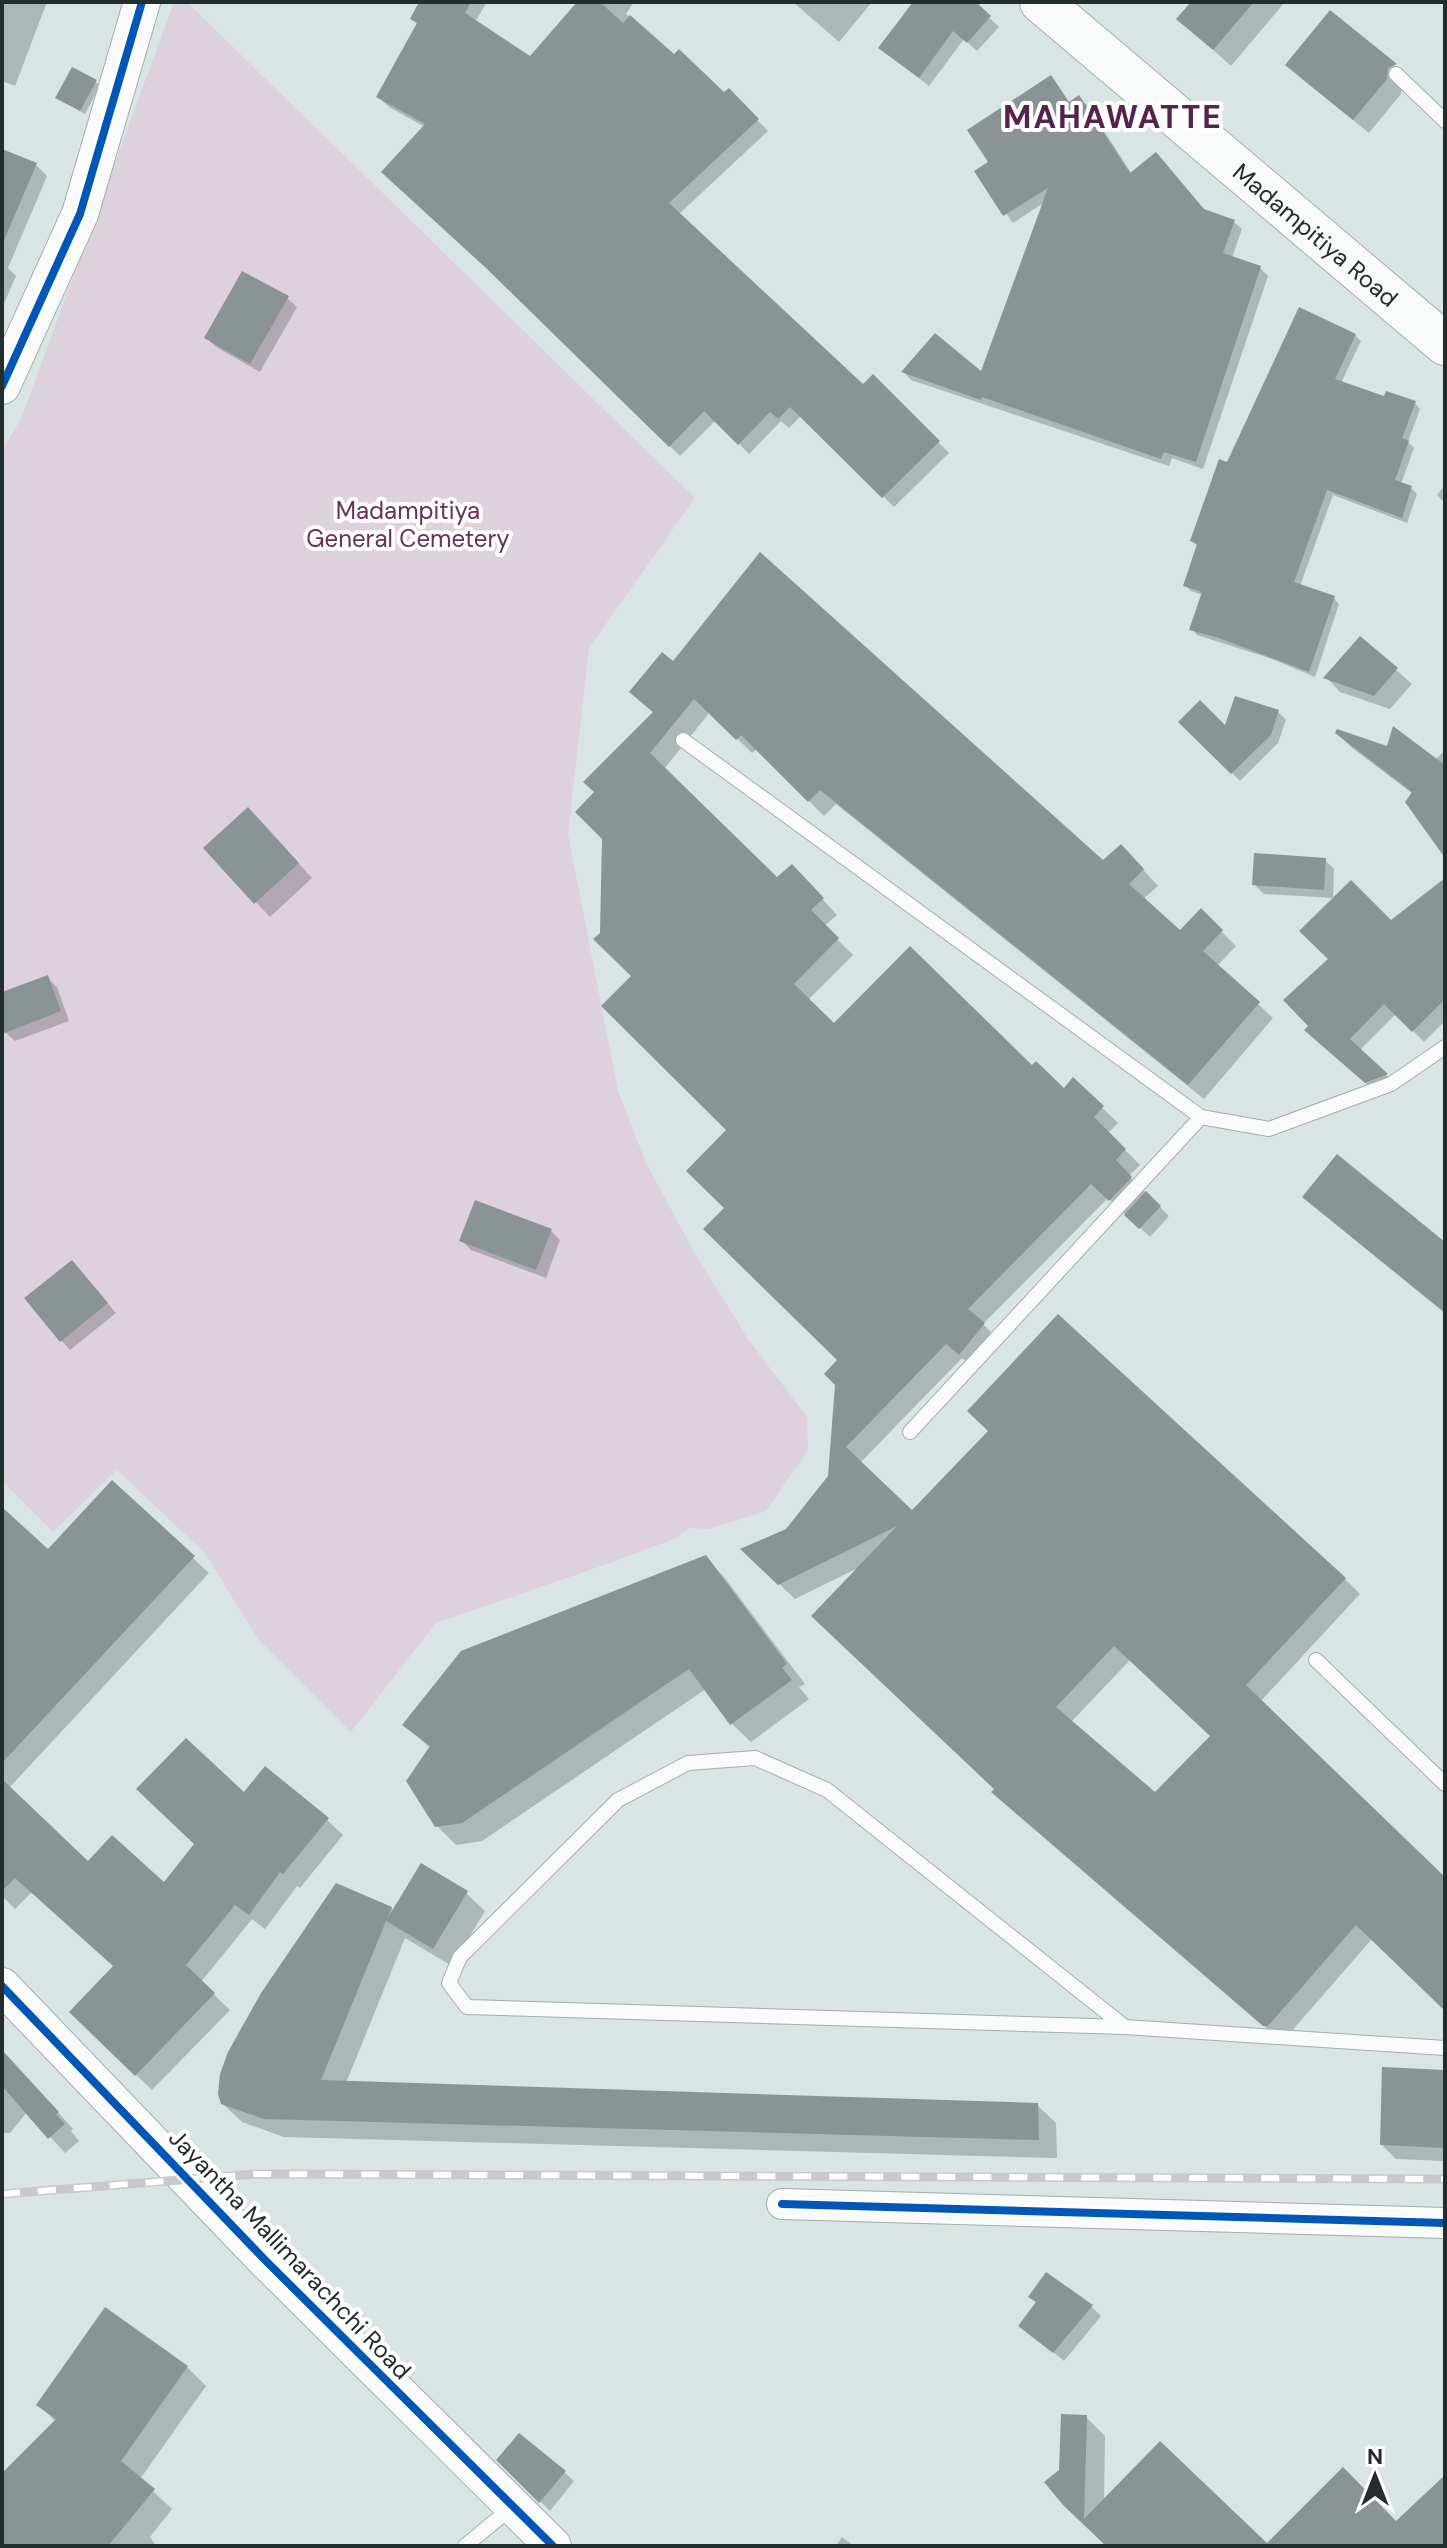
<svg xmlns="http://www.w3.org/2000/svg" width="1447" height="2548" viewBox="0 0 1447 2548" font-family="'DM Sans',sans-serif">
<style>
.green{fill:#ddd1de}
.shadow{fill:#0003;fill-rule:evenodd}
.building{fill:#8a9494;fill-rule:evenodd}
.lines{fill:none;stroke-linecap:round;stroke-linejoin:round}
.service-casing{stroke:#a3adac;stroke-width:16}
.minor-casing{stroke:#a3adac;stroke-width:32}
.tertiary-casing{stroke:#a3adac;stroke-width:38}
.secondary-casing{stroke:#a3adac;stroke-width:44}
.service{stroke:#f9fbfb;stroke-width:14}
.minor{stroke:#f9fbfb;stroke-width:30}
.tertiary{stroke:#f9fbfb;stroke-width:36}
.secondary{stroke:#f9fbfb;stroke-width:42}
.rail-casing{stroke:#c6caca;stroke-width:9}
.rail{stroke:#fff;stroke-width:6;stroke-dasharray:18;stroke-linecap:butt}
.cycleway-casing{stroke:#fff;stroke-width:13}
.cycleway{stroke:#0057b8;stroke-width:8}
.labels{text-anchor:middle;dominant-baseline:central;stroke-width:8;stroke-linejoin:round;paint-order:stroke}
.street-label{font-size:24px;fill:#232d2c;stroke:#fff}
.park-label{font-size:24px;fill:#672e5e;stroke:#fff}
.district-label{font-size:32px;font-weight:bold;letter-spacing:2px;fill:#57224f;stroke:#fff}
</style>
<rect width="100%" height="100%" fill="#d9e5e5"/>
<!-- green -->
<path class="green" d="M174 2H187L695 498 589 648 568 834 618 1091 646 1163 693 1250 748 1339 807 1417 808 1450 766 1511 709 1529 689 1528 674 1539 607 1564 436 1623 351 1732 257 1638 205 1553 117 1470 53 1532 2 1481V450L21 419Z"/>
<!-- shadow -->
<path class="shadow" d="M2 2H47L15 86 2 81Z
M421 2H487L475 22 530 59 579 2H634L626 14 674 57 724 95 729 91 768 131 678 215 863 386 873 377 949 453 894 507 801 416 789 428 781 421 749 454 716 420 680 456 461 242 425 127 389 107 378 97 418 25 412 19Z
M793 2H872L839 42Z
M915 2H973L999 27 977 51 964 39 929 86 881 48Z
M1193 2H1285L1231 66 1179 19Z
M1331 13 1410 79 1402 82 1401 94 1369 133 1302 79Z
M1051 78 1070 104 1079 98 1087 105 1132 174 1205 212 1234 222 1242 229 1232 258 1260 268 1268 276 1203 469 1172 458 1169 466 911 380 904 372 982 375 1045 202 1013 223 977 172 991 163Z
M96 82 100 86 85 114 58 98Z
M2 151 36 165 47 176 8 268 16 276 2 308Z
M287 298 297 307 260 372 216 347 207 338Z
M1355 335 1361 341 1341 383 1385 399 1415 403 1420 409 1408 442 1414 448 1401 484 1411 488 1417 494 1407 523 1333 495 1300 586 1334 598 1339 604 1315 677 1272 659 1197 635 1192 629 1203 595 1191 591 1185 585 1198 547 1192 540 1228 464Z
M1445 485V503L1437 495Z
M1360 638 1412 684 1390 709 1340 692 1326 677Z
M673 663 1103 863 1136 862 1158 886 1143 899 1180 933 1201 911 1236 946 1217 966 1273 1018 1204 1099 836 804 824 816 757 749 752 753 710 712 664 769 777 880 806 881 837 915 824 926 853 955 808 1000 834 1026 1032 1067 1064 1090 1073 1080 1118 1123 1108 1133 1140 1165 1129 1176 1169 1216 1150 1237 1108 1198 983 1324 999 1340 975 1368 962 1358 860 1463 913 1513 990 1431 1058 1316 1345 1579 1360 1594 1260 1702 1445 1880V2009L1372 1939 1283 2041 1280 2040 1009 1806 860 1567 795 1599 758 1564 830 1477 840 1360 727 1208 729 1130 633 976 602 934 604 838 596 793 654 713 631 692ZM1131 1659 1212 1736 1155 1795 1071 1722Z
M1278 712 1286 720 1278 743 1240 781 1181 722 1226 729Z
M1337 733 1435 760 1445 750V850L1413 794 1351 747Z
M262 824 312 878 270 917 256 902Z
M1325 860 1334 869 1333 898 1264 894 1254 884Z
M1445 890V1021L1424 1042 1396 1014 1360 1050 1397 1085 1377 1093 1317 1041 1391 922Z
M47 978 57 987 69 1021 15 1041 5 1032 2 1024V995Z
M551 1231 560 1240 546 1278 471 1250 461 1240Z
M81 1272 116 1313 70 1350 61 1340Z
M112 1483 209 1573 9 1788 88 1864 164 1885 244 1795 327 1820 343 1835 300 1888 297 1886 265 1929 252 1919 201 1982 230 2010 152 2090 72 2012 115 1967 32 1892 15 1909 2 1896V1510L48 1552Z
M705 1558 724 1577 805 1684 799 1687 809 1699 751 1742 732 1724 706 1689 482 1841 456 1845 437 1826 431 1749 405 1725Z
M466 1893 485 1911 452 1966 405 1938 346 2083 1037 2105 1056 2123 1057 2158 284 2137 242 2122 222 2103 391 1908 394 1911Z
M2 2050 73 2129 71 2131 79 2141 65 2153 27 2112 10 2133H2Z
M1445 2071V2161L1396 2159 1382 2145Z
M1038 2303 1091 2306 1101 2316 1064 2361 1021 2326Z
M187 2367 206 2386 140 2479 172 2509 150 2537 156 2546H2V2475L56 2422 39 2405Z
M1086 2417 1105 2436 1104 2502 1267 2546 1396 2524 1445 2484V2546H1108L1065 2504 1061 2471Z
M499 2460 564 2472 574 2481 550 2511Z
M842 2537 854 2546H836Z"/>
<!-- building -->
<path class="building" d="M419 2H471L465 13 530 56 577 2H600L623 23 630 15 674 54 679 49 724 92 729 88 759 119 669 203 863 384 873 374 940 441 882 498 790 407 778 419 770 412 738 445 704 411 669 447 486 268 381 172 425 124 376 97 417 23 410 19Z
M913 2H976L991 16 967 43 953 31 919 78 878 48Z
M1191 2H1254L1213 50 1176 19Z
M1330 10 1397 64 1388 68 1387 79 1353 120 1285 65Z
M72 67 97 80 80 111 55 98Z
M1051 75 1069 102 1079 95 1130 173 1156 152 1204 209 1235 220 1223 253 1261 266 1196 462 1164 452 1161 459 982 397 981 400 901 372 935 333 981 371 1048 188 1003 216 974 171 988 162 967 130Z
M2 149 37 163 2 245Z
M242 271 289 296 250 364 204 338Z
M1299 307 1356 334 1335 379 1384 396 1386 391 1416 401 1402 438 1409 441 1395 480 1412 486 1402 518 1327 490 1294 582 1335 596 1309 672 1219 638 1189 630 1202 592 1183 586 1197 544 1190 541 1219 459 1227 462Z
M760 552 1103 860 1121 844 1144 869 1129 884 1180 930 1201 908 1223 930 1203 951 1260 1002 1188 1085 820 790 808 802 741 735 736 740 694 699 650 753 777 877 792 864 824 898 811 910 839 938 794 984 834 1023 910 946 1032 1065 1036 1061 1064 1088 1073 1077 1104 1106 1094 1117 1126 1149 1116 1160 1132 1177 1109 1201 1091 1184 968 1309 985 1323 959 1355 946 1344 846 1447 912 1510 988 1431 967 1411 1058 1314 1346 1578 1246 1685 1445 1877V2011L1356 1925 1268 2026H1263L991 1792 994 1789 811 1616 897 1526 778 1585 740 1549 786 1529 828 1476 835 1385 824 1374 837 1360 703 1229 724 1208 686 1171 726 1130 601 1006 631 976 593 939 600 933 602 839 575 812 594 792 583 782 653 712 629 692 662 652 673 661ZM1114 1646 1210 1736 1155 1792 1056 1707Z
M1360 636 1398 668 1374 696 1323 678Z
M1235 696 1279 710 1271 735 1231 774 1178 722 1200 700 1225 725Z
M1393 726 1445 765V858L1405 802 1412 792 1335 733 1337 729 1387 746Z
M248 807 299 863 254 904 203 848Z
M1254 853 1326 858 1324 890 1252 885Z
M1445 878V999L1412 1032 1384 1004 1350 1039 1388 1074 1365 1083 1304 1030 1308 1026 1283 1000 1328 959 1299 931 1351 880 1391 920Z
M48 975 61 1011 2 1034V992Z
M1337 1154 1445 1242V1313L1302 1197Z
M1146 1191 1161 1206 1139 1229 1124 1215Z
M475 1200 552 1229 536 1270 459 1241Z
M72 1260 108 1303 60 1342 24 1298Z
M112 1480 195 1556 2 1763V1507L48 1549Z
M706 1555 787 1664 782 1668 792 1680 730 1725 689 1669 462 1823 435 1827 406 1781 430 1746 402 1725 461 1651Z
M186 1738 244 1792 265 1766 329 1818 283 1874 280 1872 249 1915 235 1905 186 1965 215 1993 135 2076 69 2012 113 1966 15 1878 2 1891V1779L88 1861 112 1835 164 1882 194 1844 136 1789Z
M421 1863 468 1891 433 1949 386 1921 321 2080 1038 2103 1039 2140 264 2119 221 2104 218 2094 220 2074 228 2052 261 1993 336 1883 392 1907 387 1919Z
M2 2050 59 2112 56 2114 65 2124 48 2139 2 2086Z
M1382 2067 1445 2070V2148L1380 2145Z
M1046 2272 1093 2305 1053 2353 1018 2326 1036 2302 1028 2297Z
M105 2307 188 2366 121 2461 155 2489 108 2546H2V2473L56 2419 36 2405Z
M1061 2414 1087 2415 1084 2519 1160 2441 1267 2543 1343 2467 1396 2521 1445 2475V2546H1106L1063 2505 1044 2482 1059 2470Z
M519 2433 566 2471 539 2503 496 2460Z"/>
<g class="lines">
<defs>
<path id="service" d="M1396 74 1445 121
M683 740 1201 1117 1269 1129 1391 1084 1445 1047
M910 1432 1201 1117
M1316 1660 1445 1784
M1125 2027 827 1790 755 1758 688 1763 618 1800 460 1957 449 1983 467 2007 1125 2027 1445 2048
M465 2546 511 2508"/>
<path id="minor" d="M782 2204 1445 2223"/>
<path id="tertiary" d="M2 386 80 214 142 2
M2 1986 265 2260 553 2546"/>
<g id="secondary">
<path id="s1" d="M1041 2 1445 344"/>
</g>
</defs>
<!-- service casing -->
<use href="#service" class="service-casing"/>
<!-- minor casing -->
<use href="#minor" class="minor-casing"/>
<!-- tertiary casing -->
<use href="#tertiary" class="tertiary-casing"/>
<!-- secondary casing -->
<use href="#secondary" class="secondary-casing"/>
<!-- service -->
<use href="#service" class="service"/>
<!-- minor -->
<use href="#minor" class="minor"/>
<!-- tertiary -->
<use href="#tertiary" class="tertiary"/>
<!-- secondary -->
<use href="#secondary" class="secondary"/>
<defs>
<path id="rail" d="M2 2194 256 2174 1445 2179"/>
</defs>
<!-- rail casing -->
<use href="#rail" class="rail-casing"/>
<!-- rail -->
<use href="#rail" class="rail"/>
<defs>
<path id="cycleway" d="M2 386 80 214 142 2
M2 1986 265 2260 553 2546
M782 2204 1445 2223"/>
</defs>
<!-- cycleway casing -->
<use href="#cycleway" class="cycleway-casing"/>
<!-- cycleway -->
<use href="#cycleway" class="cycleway"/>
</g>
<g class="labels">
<!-- street labels -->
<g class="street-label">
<text stroke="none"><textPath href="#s1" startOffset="360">Madampitiya Road</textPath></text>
<text transform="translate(290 2254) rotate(46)">Jayantha Mallimarachchi Road</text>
</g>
<!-- park labels -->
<g class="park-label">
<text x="408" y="510">Madampitiya<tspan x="408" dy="28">General Cemetery</tspan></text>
</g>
<!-- district labels -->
<g class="district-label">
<text x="1113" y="117">MAHAWATTE</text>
</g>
</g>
<!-- border -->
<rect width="1447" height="2548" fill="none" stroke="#232d2c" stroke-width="8"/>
<!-- north arrow -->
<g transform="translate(1375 2476)" stroke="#ffffff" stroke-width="6" paint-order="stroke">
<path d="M0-6L14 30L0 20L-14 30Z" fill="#232d2c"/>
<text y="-12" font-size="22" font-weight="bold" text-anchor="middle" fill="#232d2c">N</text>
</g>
</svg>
